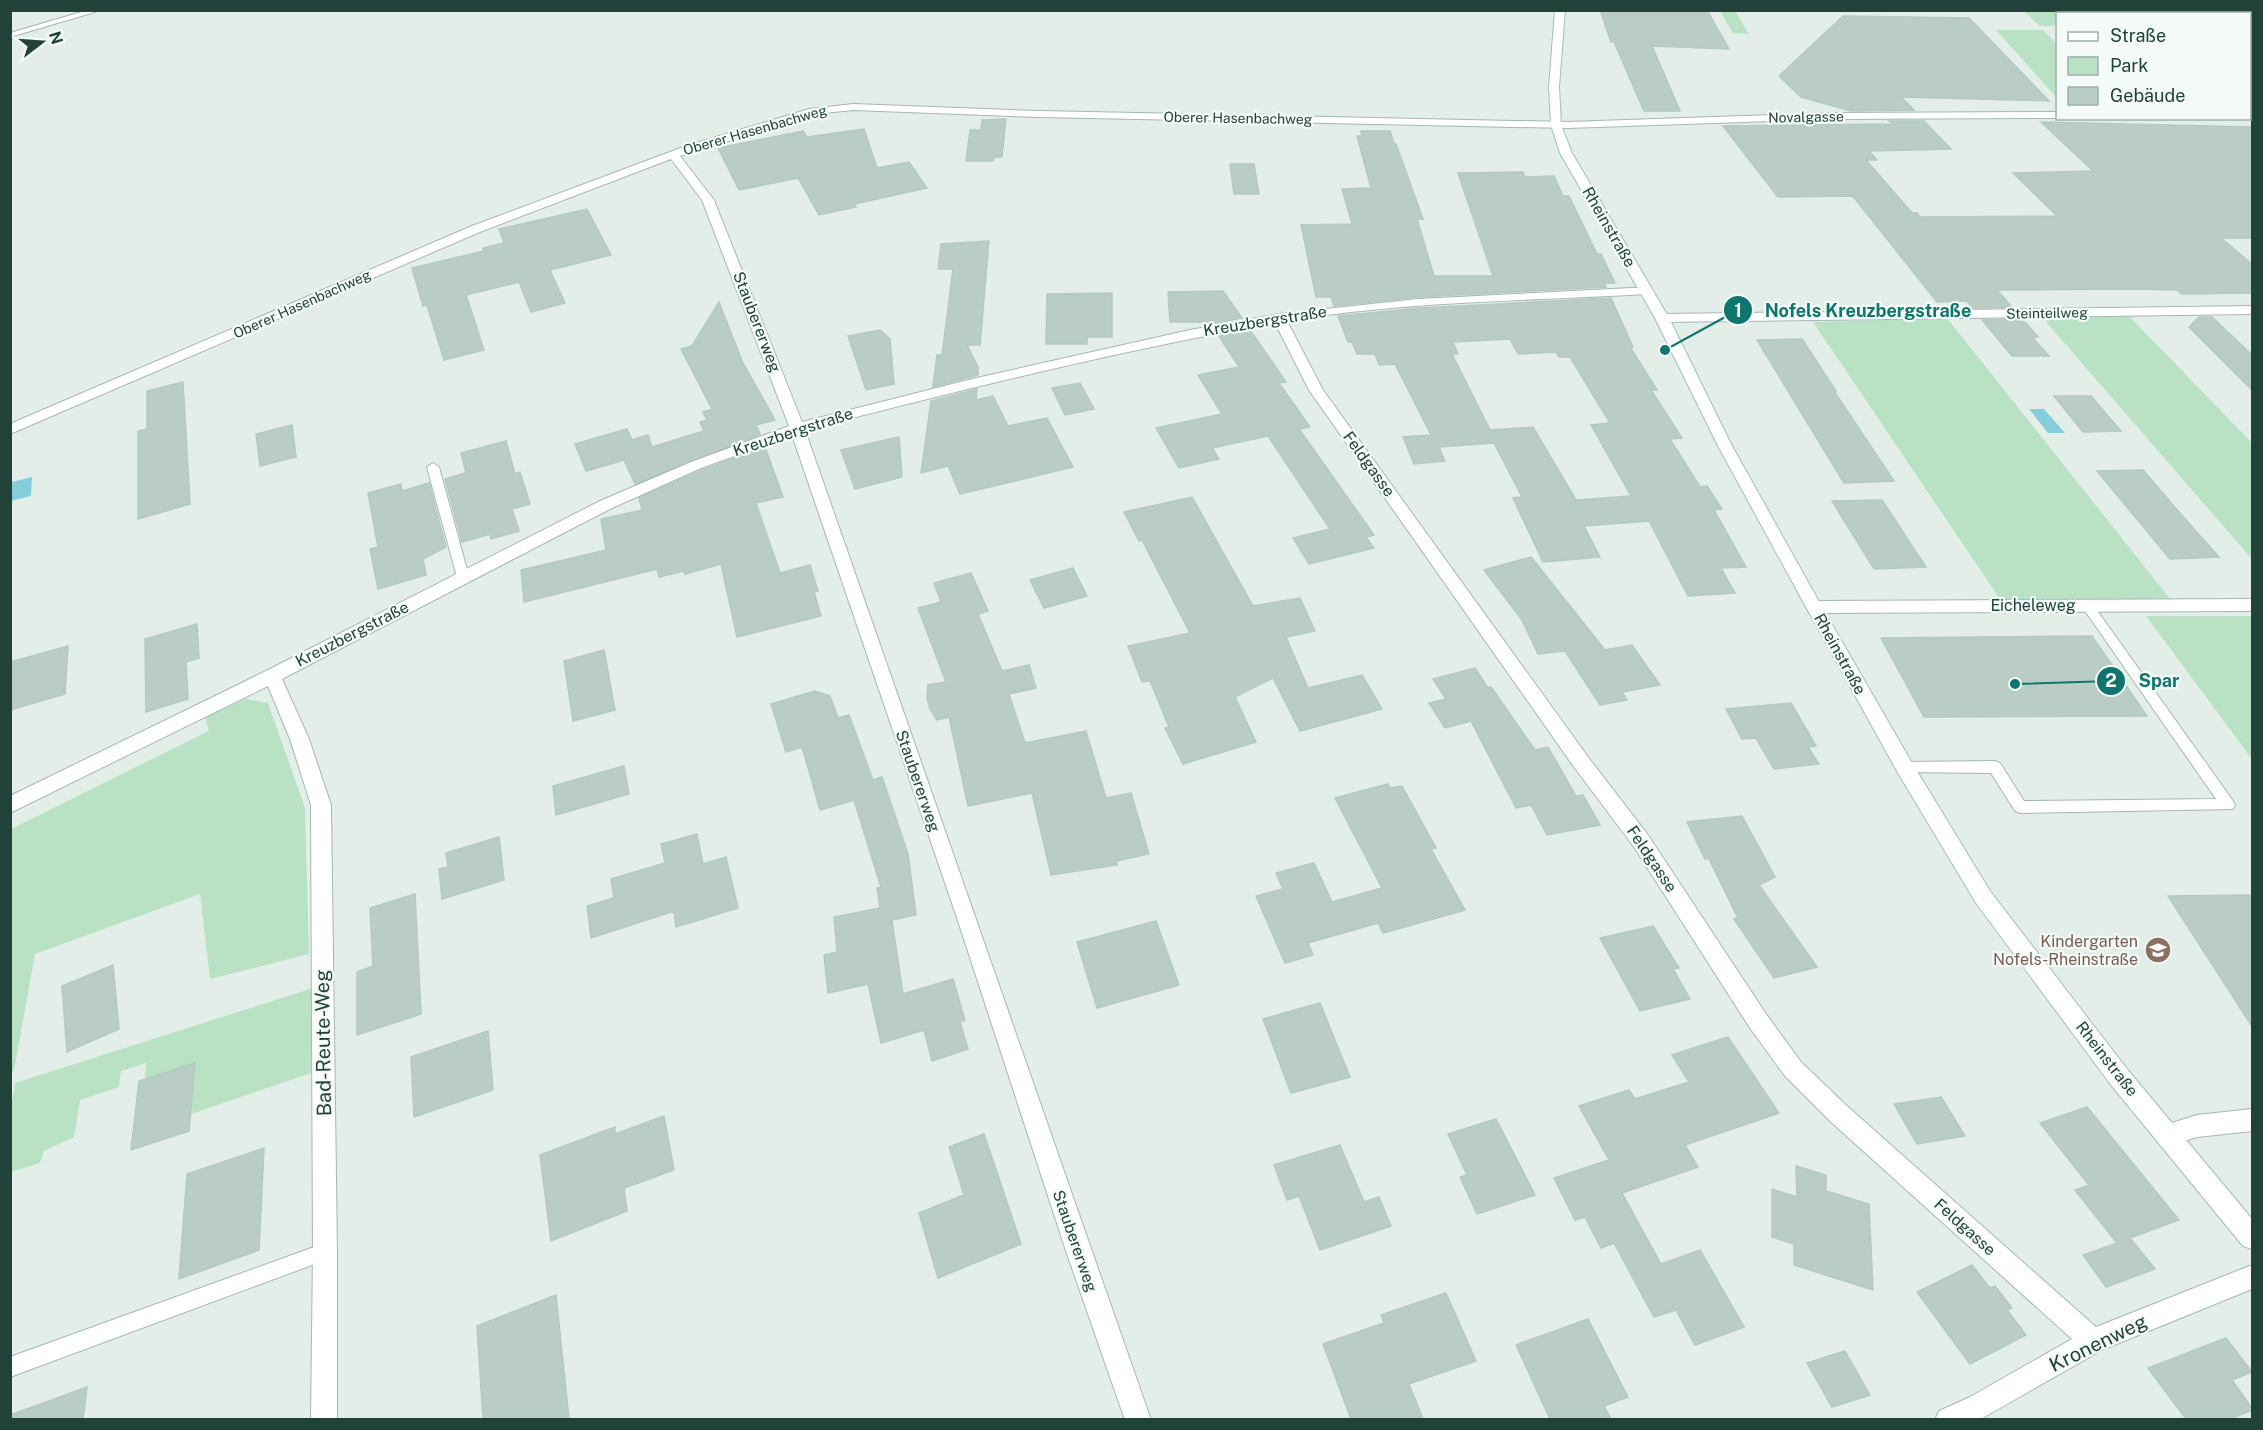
<svg xmlns="http://www.w3.org/2000/svg" width="2263" height="1430" viewBox="0 0 2263 1430" font-family="'Public Sans',sans-serif">
<style>
.green{fill:#b9e2c4}
.water{fill:#84cdda}
.building{fill:#bacdc5;stroke:#b4c9c0;stroke-width:1.5;fill-rule:evenodd}
.lines{fill:none;stroke-linecap:round;stroke-linejoin:round}
.service-casing{stroke:#a5b7b1;stroke-width:2}
.minor-casing{stroke:#a5b7b1;stroke-width:2}
.secondary-casing{stroke:#a2bfb4;stroke-width:2}
.service{fill:#fff;fill-rule:evenodd}
.minor{fill:#fff;fill-rule:evenodd}
.secondary{fill:#fff;fill-rule:evenodd}
.labels{text-anchor:middle;dominant-baseline:central;stroke-width:4.5;stroke-linejoin:round;paint-order:stroke}
.far-street-label{font-size:14px;fill:#204239;stroke:#f4faf7}
.street-label{font-size:16px;fill:#204239;stroke:#f4faf7}
.education-label{font-size:16px;fill:#785e54;stroke:#f4faf7;text-anchor:end}
.near-street-label{font-size:20px;fill:#204239;stroke:#f4faf7}
.leader{fill:none;stroke:#0f766e;stroke-width:2}
.callout-dot{fill:#0f766e;stroke:#f4faf7;stroke-width:2}
.mark-label{font-size:18px;text-anchor:middle;font-weight:bold;fill:#fff}
.callout-label{font-size:18px;text-anchor:middle;font-weight:bold;fill:#0f766e;stroke:#f4faf7;stroke-width:4.5;stroke-linejoin:round;paint-order:stroke}
</style>
<rect width="100%" height="100%" fill="#e3eee9"/>
<!-- green -->
<path class="green" d="M1720 11H1735L1749 34 1733 33Z
M2088 11 2091 13 2058 14 2057 26H2040L2024 11Z
M1996 30H2043L2057 44V98Z
M2129 316 2252 443V559L2047 323V319Z
M1947 318 2171 600 2000 599 1813 322Z
M2146 616H2252V759Z
M245 699 268 703 305 808 309 954 210 979 200 894 35 954 14 1071 11 1073V829L209 731 205 717Z
M313 988 311 1073 191 1114 194 1063 145 1079 146 1063 121 1071 119 1087 80 1100 74 1137 44 1151 40 1163 11 1172V1109L15 1083Z"/>
<!-- water -->
<path class="water" d="M2029 409H2044L2065 433H2048Z
M32 477 31 496 11 501 12 482Z"/>
<!-- building -->
<path class="building" d="M1600 10 1708 12 1729 49 1652 46 1680 111H1644L1614 42H1611Z
M1843 16 1969 18 2049 101 1901 97 1914 110 1851 111 1801 97 1779 76Z
M1006 119 1002 157H994L993 161H966L970 130H981L982 120Z
M1889 121H1924L1951 149 1869 151 1877 160H1866L1912 213H1917L1920 217 2057 216 2013 173 2093 171 2041 122 2253 127V238H2221L2253 265V293L2182 294 2177 290 2136 289 1997 290 2012 307 1972 308 1967 301 1937 302 1856 200 1852 196 1778 197 1723 126 1894 124Z
M864 129 877 168 909 162 927 188 854 204 856 207 819 215 798 178 739 190 718 148 803 131 807 137Z
M1361 131H1390L1394 144H1396L1423 219H1417L1434 276H1493L1458 173 1523 172 1525 177 1554 176 1563 196H1569L1597 254H1601L1615 283H1604L1606 287 1418 297 1334 306 1331 297H1316L1301 225 1352 224 1342 189 1371 188 1357 136H1362Z
M1230 164H1254L1259 194H1234Z
M587 209 611 255 550 270 565 303 531 312 519 282 466 295 484 350 444 360 427 305 423 306 412 268 484 251 483 248 504 243 499 229Z
M989 241 980 345H967L978 367V375L933 387 937 355H942L953 269H938L941 244Z
M1223 291 1242 318 1211 324 1209 322H1170L1168 292Z
M1112 293V337H1087V344H1046L1047 294Z
M1611 298 1633 347H1630L1657 390H1651L1682 438 1670 439 1700 487 1707 486 1722 509 1714 510 1746 567 1721 568 1735 593 1688 596 1649 521 1584 526 1600 557 1543 562 1513 498 1522 497 1494 443 1439 447 1445 461 1414 464 1403 437 1431 435 1395 364 1379 365 1375 354H1357L1352 342H1348L1338 316 1421 308ZM1510 339 1518 354 1556 352 1559 357H1570L1610 423 1591 425 1631 496 1576 500 1533 427 1490 430 1452 354H1458L1453 342Z
M719 302 742 361 775 420 756 425 760 434 635 484 624 460 586 471 575 444 627 429 632 440 648 435 652 447 704 431 700 422 707 420 703 412 712 409 681 349 692 346Z
M2199 317H2212L2253 356V391L2189 327Z
M2022 319 2038 337 2033 338 2049 356H2012L1982 320Z
M880 330 890 339 894 384 866 390 848 336Z
M1250 330 1286 382 1279 383 1310 427 1299 429 1374 535 1366 537 1374 548 1309 564 1293 538 1330 529 1268 436 1212 448 1219 459 1179 468 1156 428 1222 414 1198 375 1239 367 1219 336Z
M1802 339 1836 391H1834L1894 481 1844 483 1757 340Z
M183 382 190 504 138 519V431L147 429V391Z
M1080 383 1094 409 1065 415 1052 388Z
M977 389 976 400 993 396 1008 426 1047 418 1073 467 960 494 948 466 921 473 931 401Z
M2054 396H2091L2121 431 2083 432Z
M292 425 296 457 260 466 256 434Z
M899 437 902 477 855 489 841 450Z
M506 441 515 474 520 472 530 504 512 509 519 531 491 539 490 534 462 542 445 479 466 473 461 453Z
M765 447 783 497 756 503 780 573 810 565 818 591 814 592 821 616 737 637 721 564 685 574 684 571 659 577 657 569 524 602 521 570 606 550 601 519 642 510 639 498 702 470Z
M2143 470 2179 512 2219 557 2170 559 2097 471Z
M429 483 446 547 423 559 426 575 378 589 370 549 378 547 368 493 401 484 402 491Z
M1192 497 1253 606 1300 598 1315 631 1286 637 1308 688 1362 675 1382 709 1300 731 1273 678 1235 697 1256 742 1183 764 1165 728 1169 727 1150 681 1142 682 1128 646 1190 633 1142 540 1139 541 1124 512Z
M1882 500 1926 567 1874 569 1832 501Z
M1531 557 1605 650 1632 645 1660 685 1622 692 1627 700 1600 705 1565 651 1538 654 1522 620 1484 570Z
M1073 568 1087 596 1044 608 1030 580Z
M971 573 988 611 978 614 1002 671 1029 665 1036 688 1009 694 1025 743 1086 731 1106 798 1131 793 1149 854 1116 861 1117 865 1051 875 1032 793 968 806 949 717 937 720 930 709 927 698 928 685 946 682 918 608 941 602 934 583Z
M197 624 199 658 186 662 188 699 146 712 145 639Z
M2092 636 2147 716 1924 717 1881 638Z
M68 646 65 694 10 710V662Z
M604 650 615 710 573 721 564 661Z
M1475 668 1488 688 1491 687 1535 750 1548 747 1576 796 1583 795 1600 825 1547 835 1531 805 1516 808 1471 721 1445 728 1429 703 1446 699 1433 679Z
M815 691 830 696 838 718 849 715 873 780 882 777 908 854 916 915 892 920 903 994 953 979 965 1020 960 1022 968 1049 932 1061 924 1030 881 1043 868 984 828 993 824 955 837 952 834 917 880 908 877 888 881 887 854 800 820 810 802 747 786 752 771 704Z
M1791 703 1816 746 1808 747 1819 764 1774 769 1756 738 1742 739 1726 709Z
M624 766 629 794 556 815 553 786Z
M1388 784 1390 788 1402 786 1436 848 1431 849 1465 910 1383 933 1378 923 1308 943 1313 955 1285 963 1256 896 1283 889 1276 873 1314 863 1332 902 1382 888 1335 798Z
M1742 816 1775 877 1759 885 1817 967 1774 978 1734 919 1738 918 1709 859H1705L1687 822Z
M697 834 703 864 726 857 738 908 676 927 674 911 591 938 587 906 614 898 611 879 665 863 661 844Z
M499 837 504 880 442 899 439 869 448 867 446 853Z
M415 894 421 1014 357 1035V972L373 966 370 908Z
M2253 895V1028L2168 896Z
M1156 921 1179 985 1097 1008 1077 942Z
M1653 926 1679 968 1673 969 1690 999 1640 1011 1600 938Z
M113 965 119 1029 67 1052 62 986Z
M1320 1003 1350 1077 1291 1093 1263 1019Z
M488 1031 493 1090 414 1117 411 1057Z
M1728 1037 1779 1113 1685 1145 1698 1167 1622 1193 1661 1264 1700 1250 1744 1327 1695 1345 1676 1310 1654 1317 1614 1243 1601 1248 1585 1217 1575 1220 1554 1178 1609 1160 1579 1106 1629 1090 1635 1099 1689 1082 1672 1055Z
M195 1063 189 1131 131 1150 139 1081Z
M1941 1097 1965 1136 1917 1144 1894 1104Z
M2087 1107 2179 1220 2130 1238 2155 1269 2106 1287 2083 1255 2117 1243 2075 1190 2089 1185 2040 1123Z
M664 1116 674 1170 624 1188 627 1211 551 1241 540 1155 615 1127V1134Z
M1496 1119 1535 1195 1477 1214 1460 1177 1467 1175 1448 1134Z
M984 1134 1021 1244 938 1278 919 1213 964 1195 949 1147Z
M1340 1145 1364 1202 1379 1197 1391 1226 1320 1250 1299 1196 1287 1200 1274 1165Z
M264 1148 259 1250 179 1279 187 1174Z
M1796 1166 1826 1175V1191L1869 1204 1873 1290 1794 1265V1244L1772 1237V1189L1797 1197Z
M1972 1265 1990 1288 1995 1286 2012 1308 2007 1310 2026 1335 1970 1364 1917 1292Z
M1446 1293 1476 1361 1409 1384 1423 1419H1351L1323 1344 1384 1323 1381 1315Z
M556 1295 569 1419H483L477 1326Z
M1588 1319 1628 1397 1604 1406 1611 1419H1550L1516 1345Z
M2226 1338 2252 1372 2232 1380 2253 1410 2230 1419H2186L2148 1368Z
M1845 1351 1870 1395 1832 1407 1807 1363Z
M87 1387 83 1419H10V1415Z"/>
<g class="lines">
<defs>
<path id="service" d="M88 10 95 12 10 37V33Z
M433 463 439 467 469 577 463 581 457 577 427 467Z
M2087 601 2091 602 2233 801 2235 805 2233 809 2020 813 2015 811 1991 773 1900 772 1898 768 1900 764 1905 762 1995 761 2000 763 2024 801 2216 799 2083 608 2081 605Z
M325 1243 331 1246 334 1252 331 1258 10 1377V1357Z"/>
<path id="minor" d="M853 104 1039 111 1568 122 1833 113 2058 112V118L1833 119 1568 128 1039 117 853 110 814 114 680 156 714 200 802 422 972 379 1190 330 1279 314 1418 299 1651 287 1652 290 1646 294C1527 301 1405 301 1287 321L1323 390 1588 757 1648 835 1766 1014 1801 1062 1847 1106 2096 1327 2252 1265V1289L2102 1350 1979 1420H1935L1939 1411 1970 1397 2072 1339 1831 1122 1785 1076 1750 1028 1634 847 1574 767 1309 390 1275 323C1117 351 961 390 805 430L1151 1420H1125L1066 1251 958 921 792 435 701 468 610 509 282 679 309 739 331 805 337 1252V1420H311L313 1252 311 805 290 739 268 686 10 813V796L266 671 600 501 691 462 789 426 702 200 671 159 480 232 10 434V424L472 226 686 146 809 109Z
M2250 108H2252V114H2250Z
M2252 306V314L1662 322 1655 318 1662 314Z
M2252 599V611L1814 613 1808 611 1806 607 1808 603 1814 601Z
M2252 1109V1131L2197 1137 2167 1146 2159 1143 2155 1135 2159 1127 2197 1115Z"/>
<path id="secondary" d="M1555 10H1565L1559 87 1561 125 1572 153 1669 318 1731 444 1822 607 1912 763 1990 891 2127 1069 2252 1219V1249L2243 1246 2111 1085 1976 903 1898 773 1806 607 1717 444 1655 318 1560 153 1551 125 1549 87Z"/>
</defs>
<!-- service casing -->
<use href="#service" class="service-casing"/>
<!-- minor casing -->
<use href="#minor" class="minor-casing"/>
<!-- secondary casing -->
<use href="#secondary" class="secondary-casing"/>
<!-- service -->
<use href="#service" class="service"/>
<!-- minor -->
<use href="#minor" class="minor"/>
<!-- secondary -->
<use href="#secondary" class="secondary"/>
</g>
<!-- icons -->
<defs>
<symbol id="school-disc" viewBox="-11 -11 22 22"><circle r="9.5" fill="#8d6e63" stroke="#f4faf7"/><path d="M0-5L7-2L0 1L-7-2ZM-4 1L0 2.5L4 1V4Q0 6-4 4Z" fill="#fff"/></symbol>
</defs>
<g fill-rule="evenodd">
<use href="#school-disc" x="2143" y="935" width="30" height="30"/>
</g>
<g class="labels">
<!-- far-street labels -->
<g class="far-street-label">
<text transform="translate(1806 117) rotate(-1)">Novalgasse</text>
<text transform="translate(1238 118) rotate(1)">Oberer Hasenbachweg</text>
<text transform="translate(755 130) rotate(-16)">Oberer Hasenbachweg</text>
<text transform="translate(302 304) rotate(-24)">Oberer Hasenbachweg</text>
<text transform="translate(2047 313) rotate(-1)">Steinteilweg</text>
</g>
<!-- street labels -->
<g class="street-label">
<text transform="translate(1609 227) rotate(60)">Rheinstraße</text>
<text transform="translate(1265 321) rotate(-9)">Kreuzbergstraße</text>
<text transform="translate(757 322) rotate(69)">Staubererweg</text>
<text transform="translate(793 432) rotate(-18)">Kreuzbergstraße</text>
<text transform="translate(1369 464) rotate(54)">Feldgasse</text>
<text x="2033" y="605">Eicheleweg</text>
<text transform="translate(352 634) rotate(-27)">Kreuzbergstraße</text>
<text transform="translate(1840 654) rotate(61)">Rheinstraße</text>
<text transform="translate(918 781) rotate(71)">Staubererweg</text>
<text transform="translate(1652 859) rotate(56)">Feldgasse</text>
<text transform="translate(2107 1059) rotate(52)">Rheinstraße</text>
<text transform="translate(1965 1227) rotate(42)">Feldgasse</text>
<text transform="translate(1075 1241) rotate(71)">Staubererweg</text>
</g>
<!-- education labels -->
<g class="education-label">
<text x="2138" y="941">Kindergarten<tspan x="2138" dy="18">Nofels-Rheinstraße</tspan></text>
</g>
<!-- near-street labels -->
<g class="near-street-label">
<text transform="translate(323 1043) rotate(-91)">Bad-Reute-Weg</text>
<text transform="translate(2098 1343) rotate(-26)">Kronenweg</text>
</g>
</g>
<!-- callouts -->
<path class="leader" d="M1665 350L1738 310M2015 684L2111 681"/>
<g class="callout-dot">
<circle cx="1665" cy="350" r="6"/>
<circle cx="2015" cy="684" r="6"/>
<circle cx="1738" cy="310" r="15"/>
<circle cx="2111" cy="681" r="15"/>
</g>
<g class="mark-label">
<text x="1738" y="317">1</text>
<text x="2111" y="687">2</text>
</g>
<g class="callout-label">
<text x="1868" y="317">Nofels Kreuzbergstraße</text>
<text x="2159" y="687">Spar</text>
</g>
<!-- border -->
<rect width="2263" height="1430" fill="none" stroke="#204239" stroke-width="24"/>
<!-- legend -->
<rect x="2056" y="12" width="195" height="108" fill="#f4faf7" stroke="#9fb0ab" stroke-width="1.5"/>
<rect x="2068" y="32" width="30" height="9" fill="#ffffff" stroke="#9fb0ab" stroke-width="1.5"/>
<text x="2110" y="42" font-size="18" fill="#204239">Straße</text>
<rect x="2068" y="57" width="30" height="18" fill="#b9e2c4" stroke="#9fb0ab" stroke-width="1.5"/>
<text x="2110" y="72" font-size="18" fill="#204239">Park</text>
<rect x="2068" y="87" width="30" height="18" fill="#bacdc5" stroke="#9fb0ab" stroke-width="1.5"/>
<text x="2110" y="102" font-size="18" fill="#204239">Gebäude</text>
<!-- north arrow -->
<g transform="translate(42 42) rotate(73)" stroke="#f4faf7" stroke-width="4.5" paint-order="stroke">
<path d="M0-4.5L10 22L0 15L-10 22Z" fill="#204239"/>
<text y="-9" font-size="16" font-weight="bold" text-anchor="middle" fill="#204239">N</text>
</g>
</svg>
